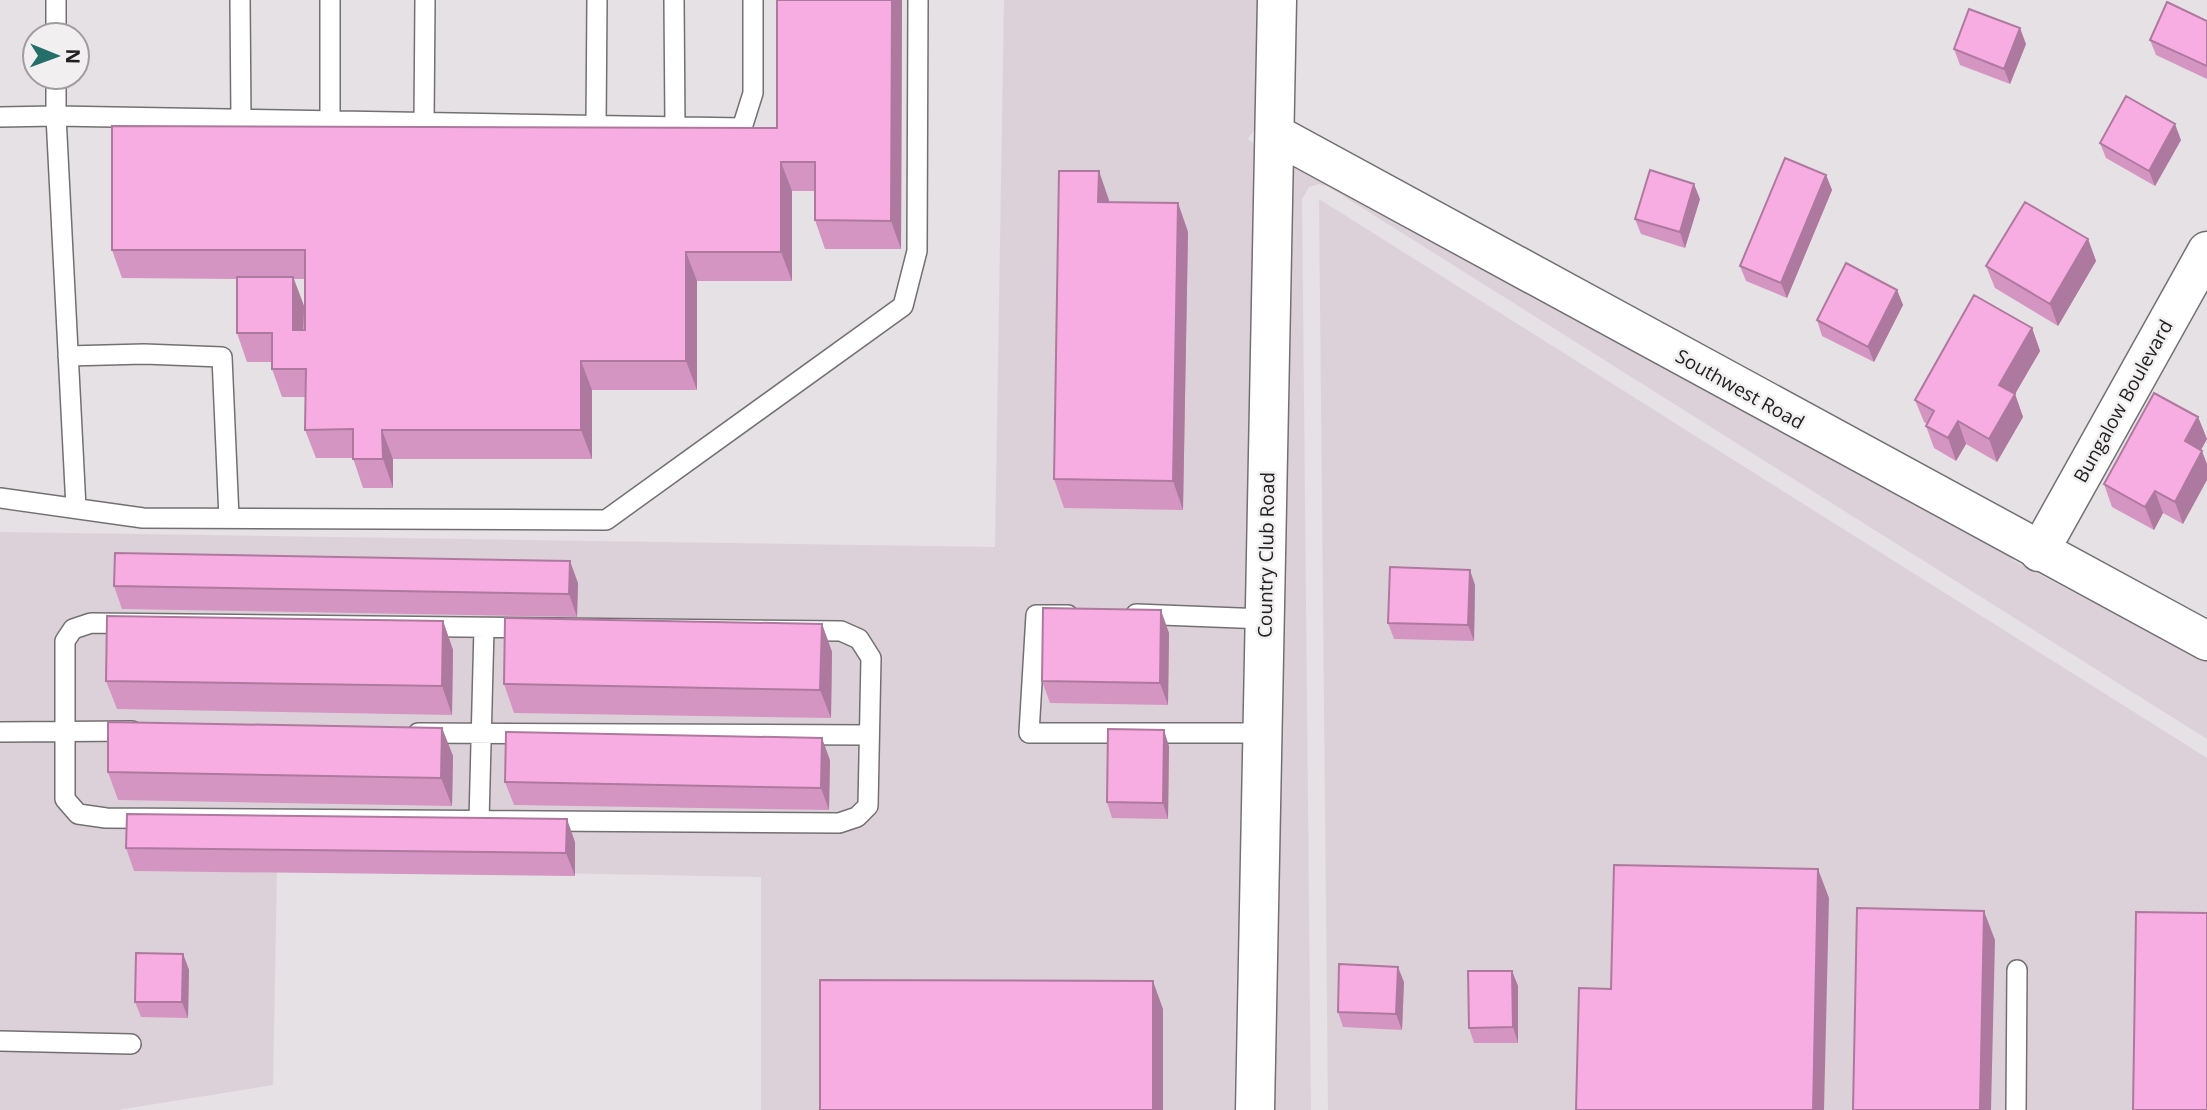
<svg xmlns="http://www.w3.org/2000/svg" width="2207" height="1110" viewBox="0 0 2207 1110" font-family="'Open Sans',sans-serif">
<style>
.built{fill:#dcd1d8}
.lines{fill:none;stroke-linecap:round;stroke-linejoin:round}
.service-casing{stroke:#737072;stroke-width:22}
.minor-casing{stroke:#737072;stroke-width:41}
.tertiary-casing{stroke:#737072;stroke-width:41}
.service{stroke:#fff;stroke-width:19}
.minor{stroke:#fff;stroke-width:38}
.tertiary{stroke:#fff;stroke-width:38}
.wall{fill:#d595c2;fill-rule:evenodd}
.shaded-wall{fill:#ae799e}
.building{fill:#f8ade2;stroke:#ae799e;stroke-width:2}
.labels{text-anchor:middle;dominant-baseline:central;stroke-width:5;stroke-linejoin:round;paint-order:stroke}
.street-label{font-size:19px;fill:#222122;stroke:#f2eff1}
</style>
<rect width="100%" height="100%" fill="#e5e1e4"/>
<!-- built -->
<path class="built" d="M1004 0H1257L1255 129 1248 139 1255 144 1234 1110H761V877L277 868 273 1085 118 1110H0V532L995 547Z
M1294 166 2013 558 2012 560 2207 662V739L1329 187 1319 184 1309 187 1302 199 1311 1110H1274Z
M1319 199 2207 758V1110H1328Z"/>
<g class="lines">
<defs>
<path id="service" d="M56 0V35
M240 0 241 119
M330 0V121
M674 0 675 127
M56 77V116L742 128 753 93V0
M0 117 56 116 76 508
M424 123 425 0
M596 126 597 0
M68 356 144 354 222 357 229 518
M0 498 143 518 606 520 903 306 917 251 918 0
M1136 614 1265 619
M1068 615H1036L1029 733H1263
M91 623 841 631 859 639 871 658 868 806 857 817 839 823 106 818 78 814 65 799V641L73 629Z
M0 732 132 731
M418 733 869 735
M479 821 484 628
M0 1041 131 1044
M2016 1110 2017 970"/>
<path id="minor" d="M2039 552 2207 251"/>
<path id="tertiary" d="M1275 134 2207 641
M1255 1110 1277 0"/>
</defs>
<!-- service casing -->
<use href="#service" class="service-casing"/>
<!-- minor casing -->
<use href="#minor" class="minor-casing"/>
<!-- tertiary casing -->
<use href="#tertiary" class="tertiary-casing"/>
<!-- service -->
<use href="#service" class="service"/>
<!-- minor -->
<use href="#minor" class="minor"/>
<!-- tertiary -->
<use href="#tertiary" class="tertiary"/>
</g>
<!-- wall -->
<path class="wall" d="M777 0H902L901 249H825L815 220V191H792V281H697V390H592V459H393V488H363L353 458H316L305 430 306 397H282L272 369V362H247L237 333V279L122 278 112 250 777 128ZM294 279H305V330H303L304 306Z
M2207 21V79L2156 55 2150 40Z
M2026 44 2010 84 1960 65 1954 49Z
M2181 140 2155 186 2106 158 2100 143Z
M1826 175 1832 190 1787 298 1746 281 1740 266Z
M1700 199 1685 248 1641 234 1635 219Z
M1109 200V202L1178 203 1188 232 1183 510 1064 508 1054 479Z
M2088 239 2096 261 2058 326 1995 288 1986 266Z
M1897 290 1903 305 1874 362 1822 336 1817 320Z
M2032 328 2040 351 2015 394 2023 417 1997 462 1966 444 1956 461 1934 448 1926 426 1927 424 1924 422 1915 400Z
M2198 417 2207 439 2201 450 2183 524 2163 513 2154 530 2112 507 2104 484Z
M578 583 577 617 122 609 114 586Z
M1475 585 1474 641 1394 639 1388 623Z
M443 621 453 650 452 715 117 709 106 681Z
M822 624 832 652 831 718 514 713 504 684Z
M1169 633 1168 705 1050 703 1042 681Z
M442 728 453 756 452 806 118 800 108 772Z
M1169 746 1168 819 1112 818 1107 802Z
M830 760 829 810 514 805 505 782Z
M575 842V876L134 871 126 848Z
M183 954 189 970 188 1018 141 1017 135 1002Z
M1512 971 1518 986V1043H1474L1469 1028Z
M1404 982 1402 1030 1343 1027 1338 1012Z"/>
<!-- shaded-wall -->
<path class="shaded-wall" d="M892 0H902L901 249 891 221Z
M2020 28 2026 44 2010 84 2004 69Z
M2175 124 2181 140 2155 186 2149 171Z
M781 162 792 191V281L781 252Z
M1099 171 1109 200V231L1098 202Z
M1826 175 1832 190 1787 298 1781 283Z
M1694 184 1700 199 1685 248 1680 232Z
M1178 203 1188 232 1183 510 1173 481Z
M2088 239 2096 261 2058 326 2050 304Z
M686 252 697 281V390L686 361Z
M293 277 304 306 303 358 293 330Z
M1897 290 1903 305 1874 362 1868 347Z
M2032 328 2040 351 2015 394 2023 417 1997 462 1989 439 1999 385Z
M581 361 592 390V459L581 430Z
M2198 417 2207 439 2193 464 2185 441Z
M1958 421 1966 444 1956 461 1948 438Z
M382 430 393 459V488L383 459Z
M2202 451 2207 464V480L2183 524 2175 502Z
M2155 491 2163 513 2154 530 2145 507Z
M570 561 578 583 577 617 569 594Z
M1470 570 1475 585 1474 641 1468 625Z
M1161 610 1169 633 1168 705 1160 683Z
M443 621 453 650 452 715 442 686Z
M822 624 832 652 831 718 820 690Z
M442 728 453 756 452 806 441 778Z
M1164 730 1169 746 1168 819 1163 803Z
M822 738 830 760 829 810 821 788Z
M567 819 575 842V876L566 853Z
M1818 869 1829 898 1824 1110H1813Z
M1984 911 1995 940 1991 1110H1980Z
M183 954 189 970 188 1018 182 1002Z
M1398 967 1404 982 1402 1030 1396 1014Z
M1512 971 1518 986V1043L1513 1027Z
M1153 981 1163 1009V1110H1153Z"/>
<!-- building -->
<path class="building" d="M777 0H892L891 221 815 220V162H781V252H686V361H581V430H382L383 459H353V429L305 430 306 369H272V333H237V277H293V330H305V250H112V126L777 128Z
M2167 2 2207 21V66L2150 40Z
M1969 9 2020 28 2004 69 1954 49Z
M2126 96 2175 124 2149 171 2100 143Z
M1785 158 1826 175 1781 283 1740 266Z
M1650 170 1694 184 1680 232 1635 219Z
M1059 171H1099L1098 202 1178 203 1173 481 1054 479Z
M2025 202 2088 239 2050 304 1986 266Z
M1846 263 1897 290 1868 347 1817 320Z
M1974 295 2032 328 1999 385 2015 394 1989 439 1958 421 1948 438 1926 426 1934 411 1915 400Z
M2154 393 2198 417 2185 441 2202 451 2175 502 2155 491 2145 507 2104 484Z
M115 553 570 561 569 594 114 586Z
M1390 567 1470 570 1468 625 1388 623Z
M1043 608 1161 610 1160 683 1042 681Z
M107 616 443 621 442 686 106 681Z
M505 618 822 624 820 690 504 684Z
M108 722 442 728 441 778 108 772Z
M1108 729 1164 730 1163 803 1107 802Z
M506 732 822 738 821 788 505 782Z
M127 814 567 819 566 853 126 848Z
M1614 865 1818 869 1813 1110H1576L1579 988 1611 989Z
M1857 908 1984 911 1980 1110H1853Z
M2136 912 2207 913V1110H2133Z
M136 953 183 954 182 1002H135Z
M1339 964 1398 967 1396 1014 1338 1012Z
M1468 971H1512L1513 1027 1469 1028Z
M820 980 1153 981V1110H820Z"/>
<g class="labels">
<!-- street labels -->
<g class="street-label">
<text transform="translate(1740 389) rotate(29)">Southwest Road</text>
<text transform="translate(2123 401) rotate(-61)">Bungalow Boulevard</text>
<text transform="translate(1266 555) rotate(-89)">Country Club Road</text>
</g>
</g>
<!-- north arrow -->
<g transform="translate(56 56) rotate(91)"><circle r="33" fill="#f2eff1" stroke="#9f9d9e" stroke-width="2"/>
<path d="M0-5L12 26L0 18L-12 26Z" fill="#256f6a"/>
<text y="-10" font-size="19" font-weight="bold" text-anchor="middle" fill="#222122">N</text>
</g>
</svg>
